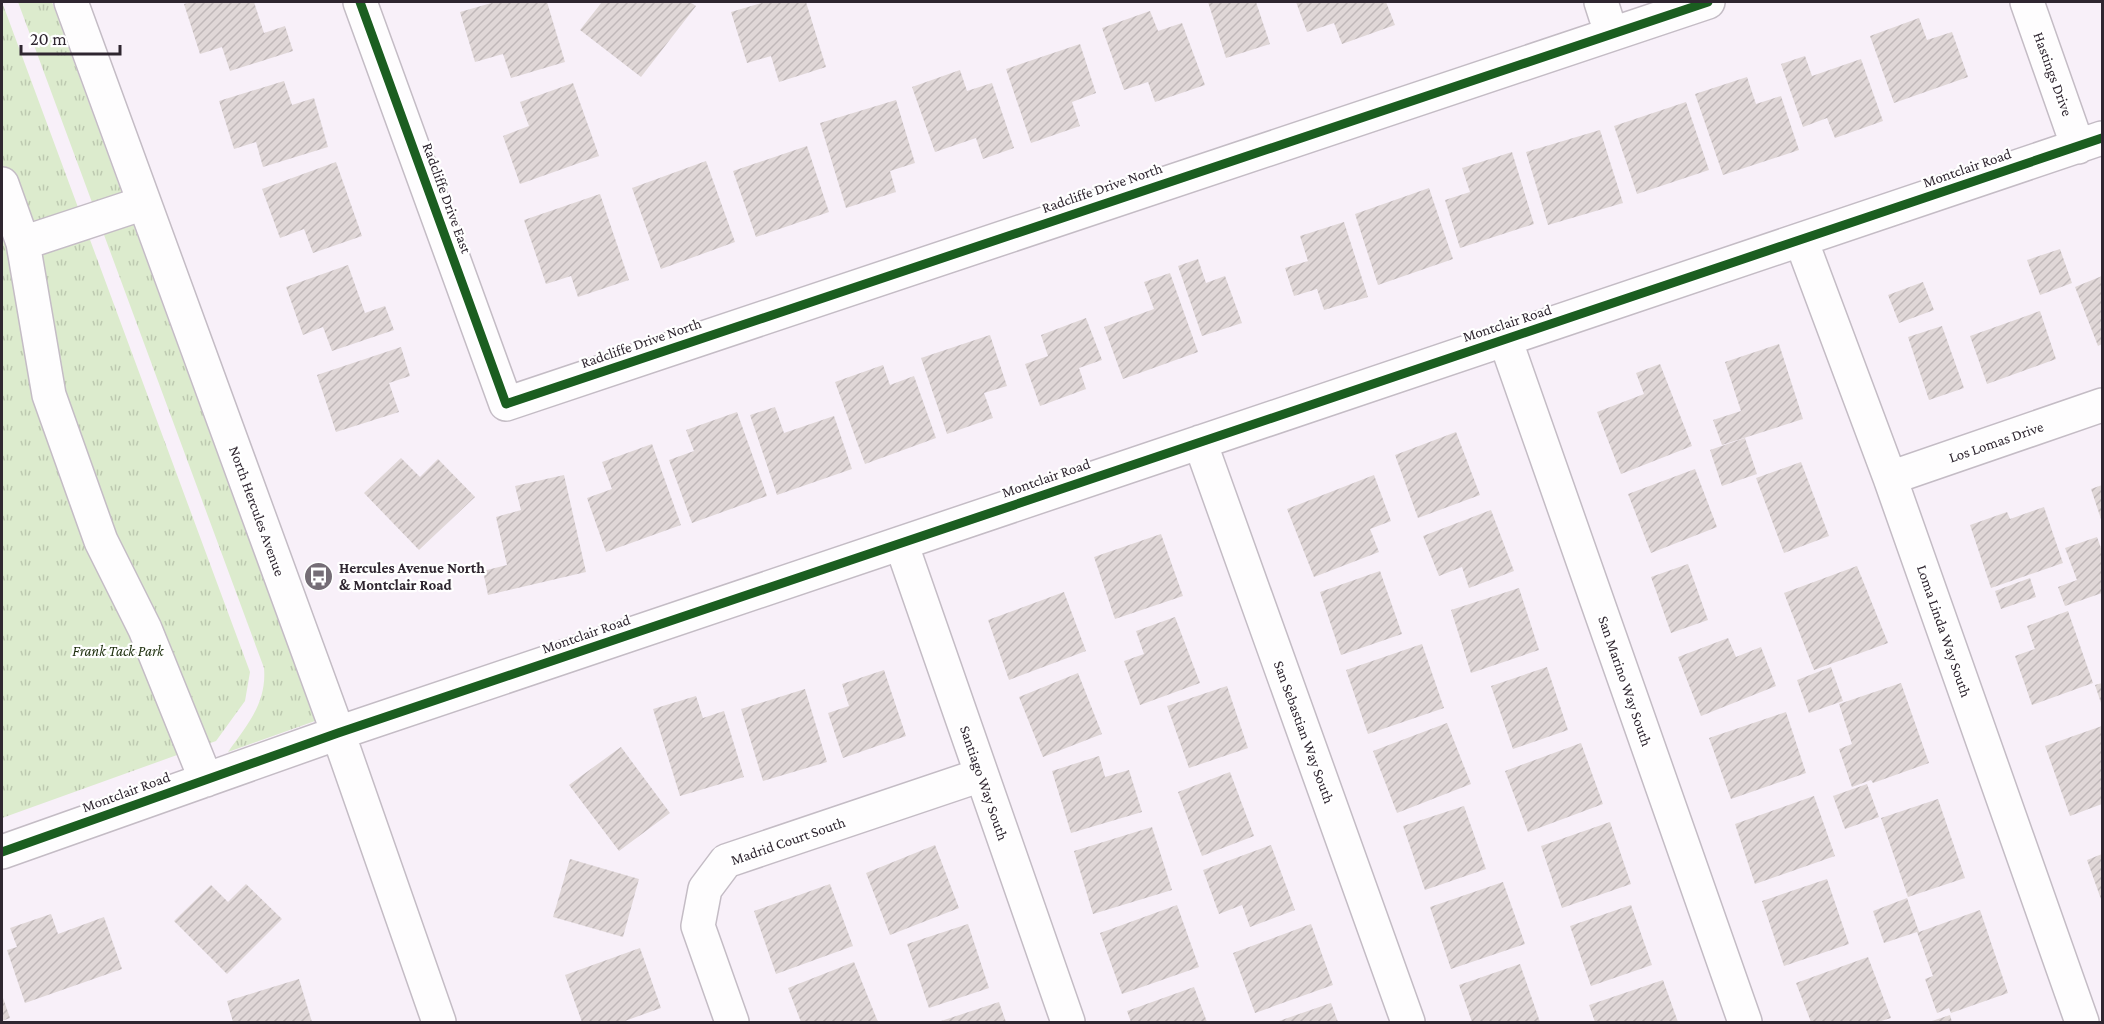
<svg xmlns="http://www.w3.org/2000/svg" width="2104" height="1024" viewBox="0 0 2104 1024" font-family="'Crimson Pro',serif">
<style>
.grass{fill:url(#grass-tufts)}
.building{fill:url(#building-hatch)}
.lines{fill:none;stroke-linecap:round;stroke-linejoin:round}
.minor-casing{stroke:#c4bcc5;stroke-width:36}
.minor{stroke:#fefdfe;stroke-width:33}
.cycleway-casing{stroke:#fff;stroke-width:13}
.cycleway{stroke:#1b5e20;stroke-width:9}
.labels{text-anchor:middle;dominant-baseline:central;stroke-width:4.5;stroke-linejoin:round;paint-order:stroke}
.street-label{font-size:15px;fill:#2f2630;stroke:#fff}
.poi-label{font-size:15px;font-weight:bold;fill:#2f2630;stroke:#fff;text-anchor:start}
.park-label{font-size:15px;font-style:italic;fill:#1e2f0e;stroke:#fff}
</style>
<defs>
<pattern id="grass-tufts" width="24" height="20" patternUnits="userSpaceOnUse" patternTransform="scale(1.5)"><rect width="24" height="20" fill="#dcebcd"/><path d="M3 7l-1-3M5 7V3M7 7l1-3M15 17l-1-3M17 17v-4M19 17l1-3" fill="none" stroke="#bdc9b0"/></pattern>
<pattern id="building-hatch" width="6" height="6" patternUnits="userSpaceOnUse" patternTransform="scale(1.5)"><rect width="6" height="6" fill="#e0d7d7"/><path d="M-1 1l2-2M0 6l6-6M5 7l2-2" fill="none" stroke="#c0b8b9"/></pattern>
</defs>
<rect width="100%" height="100%" fill="#f8f0f9"/>
<!-- grass -->
<path class="grass" d="M2 2 250 672 245 701 216 741 2 818Z
M18 2H52L315 721 228 752C247 725 267 703 264 668Z"/>
<!-- building -->
<path class="building" d="M193 2H254L264 33 285 26 293 51 230 71 222 47 200 54 184 4Z
M495 2H547L565 62 511 78 503 54 475 62 460 12Z
M602 2H690L696 6 641 77 580 30Z
M765 2H806L826 67 779 82 771 56 747 63 731 12Z
M1208 2H1256L1270 44 1226 58Z
M1296 2H1386L1395 25 1342 44 1334 23 1307 32Z
M1150 11 1158 31 1182 23 1205 85 1155 102 1148 82 1124 90 1102 28Z
M1919 18 1927 40 1952 32 1968 77 1894 103 1870 36Z
M1080 44 1096 93 1072 102 1080 126 1031 143 1006 69Z
M1805 56 1812 76 1861 59 1883 121 1835 138 1827 118 1803 127 1781 64Z
M960 70 967 91 992 83 1014 148 983 159 976 138 935 152 912 87Z
M1747 77 1756 104 1781 96 1799 150 1723 175 1695 94Z
M284 81 292 105 314 98 328 147 263 167 256 142 234 149 219 101Z
M573 83 599 156 520 184 503 136 529 126 520 102Z
M896 100 915 163 890 171 896 192 846 208 820 123Z
M1686 102 1709 170 1637 194 1614 126Z
M1600 130 1623 203 1548 225 1526 152Z
M807 146 829 212 756 237 733 171Z
M1512 152 1534 224 1460 248 1445 200 1470 192 1462 168Z
M706 161 735 242 661 269 632 188Z
M336 162 362 236 313 253 304 229 280 238 262 189Z
M1429 188 1453 259 1378 285 1355 214Z
M600 194 629 280 578 297 571 276 546 284 524 220Z
M1344 222 1368 297 1324 310 1317 289 1294 296 1285 268 1308 261 1300 236Z
M2060 249 2072 283 2040 295 2027 260Z
M1198 259 1206 283 1225 276 1242 323 1202 336 1178 266Z
M348 265 365 313 385 306 394 330 332 351 323 327 303 335 286 287Z
M1170 273 1198 352 1123 379 1104 327 1154 309 1144 282Z
M2102 276V344L2098 346 2075 287Z
M1923 282 1934 310 1899 323 1888 295Z
M2040 311 2056 359 1987 384 1970 336Z
M1086 318 1102 360 1079 368 1086 389 1040 406 1025 364 1048 356 1041 335Z
M1942 326 1964 388 1929 400 1908 337Z
M990 335 1007 386 984 393 993 418 947 434 921 358Z
M1779 344 1803 419 1722 445 1713 420 1741 411 1725 362Z
M401 347 410 376 389 383 399 412 336 432 317 375Z
M1660 364 1692 446 1621 474 1597 412 1644 394 1636 373Z
M883 365 890 385 914 376 936 438 865 464 835 382Z
M775 407 784 433 834 416 852 469 777 495 750 415Z
M737 412 767 496 692 523 669 460 694 451 686 430Z
M1456 432 1480 495 1418 518 1395 455Z
M1745 438 1757 474 1722 486 1710 450Z
M652 444 681 525 606 552 587 498 612 489 602 462Z
M401 458 420 477 438 459 475 497 419 550 364 493Z
M1801 462 1829 536 1784 553 1756 478Z
M1695 469 1717 527 1651 553 1628 494Z
M564 475 586 572 488 595 483 571 507 565 496 517 521 510 515 486Z
M1374 475 1391 521 1370 529 1379 552 1314 577 1287 509Z
M2102 485V522L2091 489Z
M2044 507 2063 563 1991 588 1970 525 2007 512 2010 519Z
M1491 510 1514 571 1469 588 1462 567 1439 576 1423 536Z
M1161 534 1183 596 1115 619 1094 557Z
M2097 537 2102 551V593L2065 606 2058 587 2077 580 2065 548Z
M1688 564 1708 620 1671 633 1651 577Z
M1857 566 1888 643 1814 670 1784 593Z
M1380 571 1402 634 1341 655 1320 592Z
M2030 578 2036 597 2001 609 1995 591Z
M1519 588 1539 650 1471 673 1451 610Z
M1064 592 1086 651 1009 680 988 620Z
M2068 611 2093 683 2032 705 2015 656 2035 649 2027 626Z
M1175 617 1200 683 1140 705 1124 661 1144 654 1136 631Z
M1728 638 1736 657 1761 647 1776 686 1701 716 1678 657Z
M1422 644 1444 708 1368 734 1346 670Z
M1547 667 1568 730 1513 749 1491 686Z
M1831 667 1843 701 1809 713 1797 680Z
M884 670 906 736 843 758 828 713 849 706 842 684Z
M1078 673 1102 734 1043 757 1019 697Z
M1901 683 1929 763 1873 783 1871 780 1852 787 1839 749 1852 744 1839 704Z
M2102 683V706L2095 685Z
M1227 686 1248 748 1189 768 1167 706Z
M805 689 827 762 763 781 741 709Z
M696 696 703 718 724 711 744 777 680 796 653 709Z
M1786 712 1806 773 1731 799 1709 738Z
M1447 723 1471 784 1397 813 1373 751Z
M2102 726V804L2070 816 2045 746Z
M1581 743 1603 804 1528 832 1505 771Z
M621 747 670 813 619 851 569 785Z
M1099 756 1105 777 1129 770 1142 812 1071 833 1052 771Z
M1230 772 1254 836 1202 856 1178 792Z
M1867 784 1879 817 1845 829 1833 796Z
M1814 796 1835 856 1755 884 1735 824Z
M1938 799 1965 878 1908 897 1881 818Z
M1464 806 1486 869 1425 890 1403 826Z
M1610 822 1631 884 1562 908 1541 846Z
M1152 827 1172 890 1093 914 1074 851Z
M935 845 959 908 890 935 866 873Z
M1271 845 1295 910 1250 927 1242 905 1219 914 1203 870Z
M2102 854V902L2087 860Z
M570 859 639 879 623 937 553 917Z
M1827 879 1849 944 1784 966 1762 901Z
M1503 882 1525 944 1451 969 1430 907Z
M246 884 282 919 227 974 174 921 211 885 228 902Z
M830 884 853 946 776 974 754 911Z
M1907 898 1919 932 1980 910 2008 993 1951 1013 1949 1008 1937 1013 1925 979 1933 976 1917 932 1884 943 1873 911Z
M1177 905 1199 967 1122 994 1100 933Z
M1631 905 1652 965 1591 986 1570 926Z
M51 914 58 934 104 917 122 969 25 1003 7 950 17 947 10 928Z
M968 924 989 988 929 1008 907 944Z
M1311 924 1333 985 1255 1013 1233 953Z
M640 948 661 1008 622 1022H582L565 975Z
M1868 957 1891 1018 1878 1022H1811L1796 983Z
M854 962 878 1022H801L788 988Z
M1520 964 1540 1022H1472L1459 985Z
M299 979 312 1022H233L227 1001Z
M1663 980 1678 1022H1595L1589 1005Z
M1194 987 1207 1022H1131L1127 1011Z
M2 995 10 1018 2 1021Z
M999 1002 1006 1022H938Z
M1331 1003 1338 1022H1276Z
M1950 1015 1952 1022H1929Z"/>
<g class="lines">
<defs>
<path id="minor" d="M71 2 338 733 439 1022
M360 2 506 404 1708 2
M1601 2 1611 33
M2027 2 2078 147
M2 184 23 243 49 395 101 541 145 629 206 780
M1801 240 1890 478 2082 1022
M23 243 144 203
M1505 339 1745 1022
M1200 442 1408 1022
M1890 478 2102 405
M901 543 1068 1022
M2 852 338 733 2102 138
M732 1022 698 926 705 889 726 861 981 775"/>
</defs>
<!-- minor casing -->
<use href="#minor" class="minor-casing"/>
<!-- minor -->
<use href="#minor" class="minor"/>
<defs>
<path id="cycleway" d="M360 2 506 404 1708 2
M2 852 338 733 2102 138"/>
</defs>
<!-- cycleway casing -->
<use href="#cycleway" class="cycleway-casing"/>
<!-- cycleway -->
<use href="#cycleway" class="cycleway"/>
</g>
<!-- icons -->
<defs>
<symbol id="bus-disc" viewBox="-11 -11 22 22"><circle r="9.5" fill="#756d76" stroke="#fff"/><path d="M-5-6H5V4H4V6H2V4H-2V6H-4V4H-5ZM-3.5-4V0h7V-4ZM-3.5 1.2v1.5H-2V1.2ZM2 1.2v1.5H3.5V1.2Z" fill="#fff"/></symbol>
</defs>
<g fill-rule="evenodd">
<use href="#bus-disc" x="302" y="560" width="33" height="33"/>
</g>
<g class="labels">
<!-- street labels -->
<g class="street-label">
<text transform="translate(2053 74) rotate(70)">Hastings Drive</text>
<text transform="translate(1967 168) rotate(-19)">Montclair Road</text>
<text transform="translate(1102 188) rotate(-19)">Radcliffe Drive North</text>
<text transform="translate(447 198) rotate(70)">Radcliffe Drive East</text>
<text transform="translate(1507 323) rotate(-18)">Montclair Road</text>
<text transform="translate(641 343) rotate(-19)">Radcliffe Drive North</text>
<text transform="translate(1996 442) rotate(-19)">Los Lomas Drive</text>
<text transform="translate(1046 478) rotate(-19)">Montclair Road</text>
<text transform="translate(257 511) rotate(70)">North Hercules Avenue</text>
<text transform="translate(1944 631) rotate(71)">Loma Linda Way South</text>
<text transform="translate(586 634) rotate(-19)">Montclair Road</text>
<text transform="translate(1625 681) rotate(71)">San Marino Way South</text>
<text transform="translate(1304 732) rotate(70)">San Sebastian Way South</text>
<text transform="translate(984 783) rotate(71)">Santiago Way South</text>
<text transform="translate(126 792) rotate(-20)">Montclair Road</text>
<text transform="translate(788 841) rotate(-19)">Madrid Court South</text>
</g>
<!-- poi labels -->
<g class="poi-label">
<text x="339" y="568">Hercules Avenue North<tspan x="339" dy="17">&amp; Montclair Road</tspan></text>
</g>
<!-- park labels -->
<g class="park-label">
<text x="118" y="651">Frank Tack Park</text>
</g>
</g>
<!-- border -->
<rect width="2104" height="1024" fill="none" stroke="#2f2630" stroke-width="6"/>
<!-- scale -->
<path d="M21 45v9h99v-9" fill="none" stroke="#2f2630" stroke-width="3"/>
<text x="30" y="45" font-size="18" fill="#2f2630" stroke="#ffffff" stroke-width="4.5" paint-order="stroke">20 m</text>
</svg>
